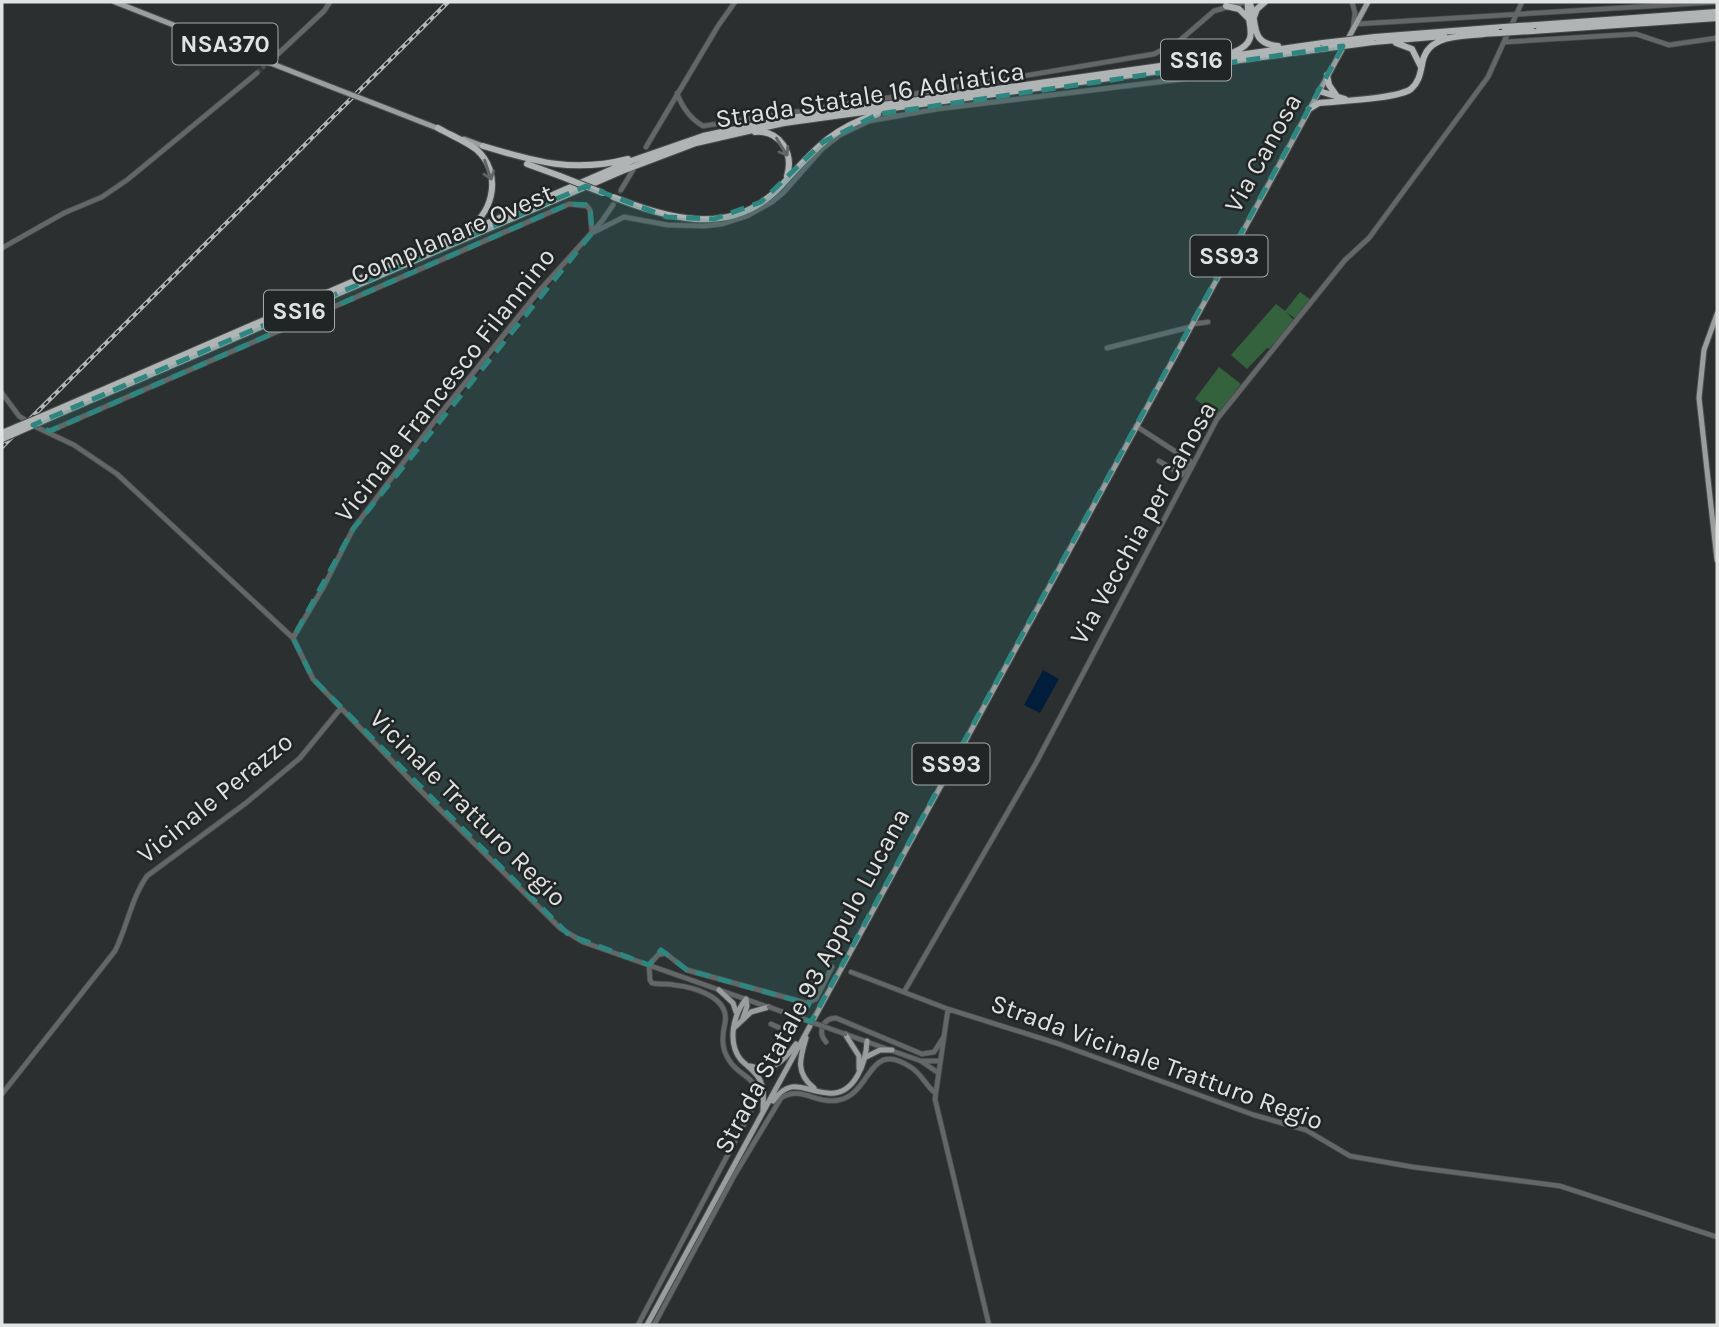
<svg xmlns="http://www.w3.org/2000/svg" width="1719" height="1327" viewBox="0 0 1719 1327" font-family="Karla,sans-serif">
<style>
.green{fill:#34623d}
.water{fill:#001d3b}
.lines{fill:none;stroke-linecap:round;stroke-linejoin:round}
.minor-tunnel{stroke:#474a4a;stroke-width:4.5;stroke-dasharray:4.5 2;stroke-linecap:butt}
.minor-casing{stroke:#494c4c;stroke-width:6}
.major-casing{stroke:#494c4c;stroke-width:7}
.highway-casing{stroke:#494c4c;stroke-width:8}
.minor{stroke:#656667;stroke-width:4.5}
.major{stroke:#9b9e9f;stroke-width:5}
.highway{stroke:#b0b4b5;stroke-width:6}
.rail-casing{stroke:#b5b7b7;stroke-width:4.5}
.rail{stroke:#222525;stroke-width:2;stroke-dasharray:5;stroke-linecap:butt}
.minor-bridge-casing{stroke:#494c4c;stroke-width:6;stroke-linecap:butt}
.major-bridge-casing{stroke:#494c4c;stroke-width:7;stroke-linecap:butt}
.highway-bridge-casing{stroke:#494c4c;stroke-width:8;stroke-linecap:butt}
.minor-bridge{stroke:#656667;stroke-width:4.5}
.major-bridge{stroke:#9b9e9f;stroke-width:5}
.highway-bridge{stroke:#b0b4b5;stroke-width:6}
.oneway{stroke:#626566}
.marked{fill:#2e8680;fill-opacity:0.2;stroke:#2e8680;stroke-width:5;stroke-dasharray:14 9;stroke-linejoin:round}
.labels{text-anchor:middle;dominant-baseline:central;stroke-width:5;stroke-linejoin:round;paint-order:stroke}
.shield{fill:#222525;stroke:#a8aaaa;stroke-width:2}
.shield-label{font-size:24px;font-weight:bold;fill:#e1e3e3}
.street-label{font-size:26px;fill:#e1e3e3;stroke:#222525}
</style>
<rect width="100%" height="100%" fill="#2c2f2f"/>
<!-- green -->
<path class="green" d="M1300 292 1311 300 1296 319 1286 312 1295 321 1269 349 1267 348 1247 369 1231 355 1276 304 1285 311Z
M1219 367 1241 384 1217 416 1195 399Z"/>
<!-- water -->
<path class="water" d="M1043 670 1059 679 1040 713 1024 705Z"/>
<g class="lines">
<!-- minor-tunnel -->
<path class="minor-tunnel" d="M257 73 278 54
M613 205 621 190"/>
<defs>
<path id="minor" d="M1352 2 1355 13 1353 28
M1356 24 1717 2
M1505 42 1636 34 1669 45 1717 38
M278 54 324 11 330 2
M677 93C682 107 691 119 703 126L952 88 1154 54 1178 42 1214 11 1245 2
M646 147 718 26 735 2
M621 190 633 170
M592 233 624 217 668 225 704 226 722 224 747 216 772 202 783 193 822 149 840 135 869 121 937 109 1208 76
M2 248 64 213 102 197 127 180 257 73
M1193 324 1208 322
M1107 348 1190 327
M2 393 19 416 36 427 74 445 117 474 293 638 313 679 414 784 560 928 583 942 768 1007
M1136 426 1190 461 1182 475 1159 461
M50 431 569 204 587 206 590 210 592 233
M293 638 324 586 353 529 437 418 539 291 602 221 613 205
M649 965 658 955 665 953 687 970 806 1003 816 999 832 967
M851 972 948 1009 1059 1044 1254 1115 1306 1130 1350 1156 1413 1167 1560 1186 1717 1237
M904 992 1036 763 1217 419 1345 260 1369 238 1488 77 1522 2
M948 1009 935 1099 989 1325
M771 1024 782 1029H793L803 1015 806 1003
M845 1034 921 1061 937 1072
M826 1042C817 1032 823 1018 836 1018L922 1054 934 1052 943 1038
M923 1061H939
M2 1094 115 951C127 927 131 899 147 876L246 803 300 758 341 708
M638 1325 755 1103C760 1074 740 1079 729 1060 721 1048 722 1036 725 1023 730 997 694 987 674 985 667 983 660 985 652 983L650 980 649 965
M654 1325 734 1176 781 1098C801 1085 817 1105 839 1100 872 1094 868 1037 912 1068 921 1074 926 1085 934 1092"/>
<path id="major" d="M115 2 334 88
M373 103 442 130
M464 139 483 146
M1717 314 1704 350 1699 398 1717 560
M719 990 733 1003 736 1012
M746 999C733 1015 727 1043 741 1060 747 1066 755 1071 760 1080 765 1090 763 1101 763 1112
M743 1018 747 1006 746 999
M734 1028 751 1012 769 1007
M845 1034 859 1056V1069
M806 1038C800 1058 795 1073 814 1088
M866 1057 880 1050H892
M750 1066C772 1073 784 1061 796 1044
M773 1101C791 1076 803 1091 828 1093 855 1096 866 1062 867 1041
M647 1325 1368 2"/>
<path id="highway" d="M1249 2C1259 20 1247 43 1278 46
M1226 6 1239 9 1248 18
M1254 17 1257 9 1265 2
M1536 25 1717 12
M1532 31 1717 18
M1479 34 1499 33
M1375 37 1504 27
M1373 42 1444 36
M1396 43 1412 49 1421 67
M1234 52C1263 41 1245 22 1248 2
M1327 75 1329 85 1336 95
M1319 91 1345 99
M1309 109 1319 103C1338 101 1397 99 1411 89 1419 82 1420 74 1422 65 1426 34 1459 37 1484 34
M438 128C450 135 466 141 477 150 501 172 495 210 469 228
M755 132C780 130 794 153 787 176
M483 146C536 162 574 173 628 159
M527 164 560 176
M621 200C675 221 735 235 781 186 813 151 831 128 878 114
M52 412 631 161 703 136 783 119 1323 43
M54 416 622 171 696 143 784 123 1321 49"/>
</defs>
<!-- minor casing -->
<use href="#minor" class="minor-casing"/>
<!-- major casing -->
<use href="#major" class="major-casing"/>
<!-- highway casing -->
<use href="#highway" class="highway-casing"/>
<!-- minor -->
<use href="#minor" class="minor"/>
<!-- major -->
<use href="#major" class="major"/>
<!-- highway -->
<use href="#highway" class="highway"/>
<defs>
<path id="rail" d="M2 447 448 2"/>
</defs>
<!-- rail casing -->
<use href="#rail" class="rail-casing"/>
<!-- rail -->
<use href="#rail" class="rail"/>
<defs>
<path id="minor-bridge" d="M769 1007 845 1034"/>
<path id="major-bridge" d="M334 88 373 103"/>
<path id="highway-bridge" d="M1504 27 1536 25
M1499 33 1532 31
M1323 43 1375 37
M1321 49 1373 42
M560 176 603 193
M613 197 621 200
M2 433 52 412
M2 439 54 416"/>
</defs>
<!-- minor-bridge casing -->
<use href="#minor-bridge" class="minor-bridge-casing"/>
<!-- major-bridge casing -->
<use href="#major-bridge" class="major-bridge-casing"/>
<!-- highway-bridge casing -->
<use href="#highway-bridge" class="highway-bridge-casing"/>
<!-- minor-bridge -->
<use href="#minor-bridge" class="minor-bridge"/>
<!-- major-bridge -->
<use href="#major-bridge" class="major-bridge"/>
<!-- highway-bridge -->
<use href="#highway-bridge" class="highway-bridge"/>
</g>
<!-- one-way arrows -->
<defs><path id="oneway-shaft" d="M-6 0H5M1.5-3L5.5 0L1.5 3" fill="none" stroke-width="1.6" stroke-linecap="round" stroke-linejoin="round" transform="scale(1.75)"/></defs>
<g class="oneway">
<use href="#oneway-shaft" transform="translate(782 147) rotate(58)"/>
<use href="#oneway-shaft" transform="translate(488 170) rotate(71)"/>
</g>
<!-- marked area -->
<path class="marked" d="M1343 46 811 1022 801 1018 809 1004 687 970 661 950 649 965 569 935 313 679 293 638 353 529 592 233 590 205 569 204 50 431 33 425 586 186 667 217 714 219 761 202 823 142 879 114Z"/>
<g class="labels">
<!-- shield labels -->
<g class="shield">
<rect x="172.5" y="23.5" width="105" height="41" rx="5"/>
<rect x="1161" y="39.5" width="70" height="41" rx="5"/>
<rect x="1190.5" y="235.5" width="77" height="41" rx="5"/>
<rect x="264" y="290.5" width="70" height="41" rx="5"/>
<rect x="912.5" y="743.5" width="77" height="41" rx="5"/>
</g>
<g class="shield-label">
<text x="225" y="44">NSA370</text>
<text x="1196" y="60">SS16</text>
<text x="1229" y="256">SS93</text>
<text x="299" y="311">SS16</text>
<text x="951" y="764">SS93</text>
</g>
<!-- street labels -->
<g class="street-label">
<text transform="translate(870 95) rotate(-9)">Strada Statale 16 Adriatica</text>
<text transform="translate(1263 153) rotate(-61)">Via Canosa</text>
<text transform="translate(452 234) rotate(-23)">Complanare Ovest</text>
<text transform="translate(445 385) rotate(-52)">Vicinale Francesco Filannino</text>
<text transform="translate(1143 523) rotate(-61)">Via Vecchia per Canosa</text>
<text transform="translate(215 798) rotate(-39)">Vicinale Perazzo</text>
<text transform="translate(468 808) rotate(45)">Vicinale Tratturo Regio</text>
<text transform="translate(812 981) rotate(-62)">Strada Statale 93 Appulo Lucana</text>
<text transform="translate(1157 1062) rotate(20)">Strada Vicinale Tratturo Regio</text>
</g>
</g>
<!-- border -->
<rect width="1719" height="1327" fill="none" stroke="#e1e3e3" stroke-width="7"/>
</svg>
